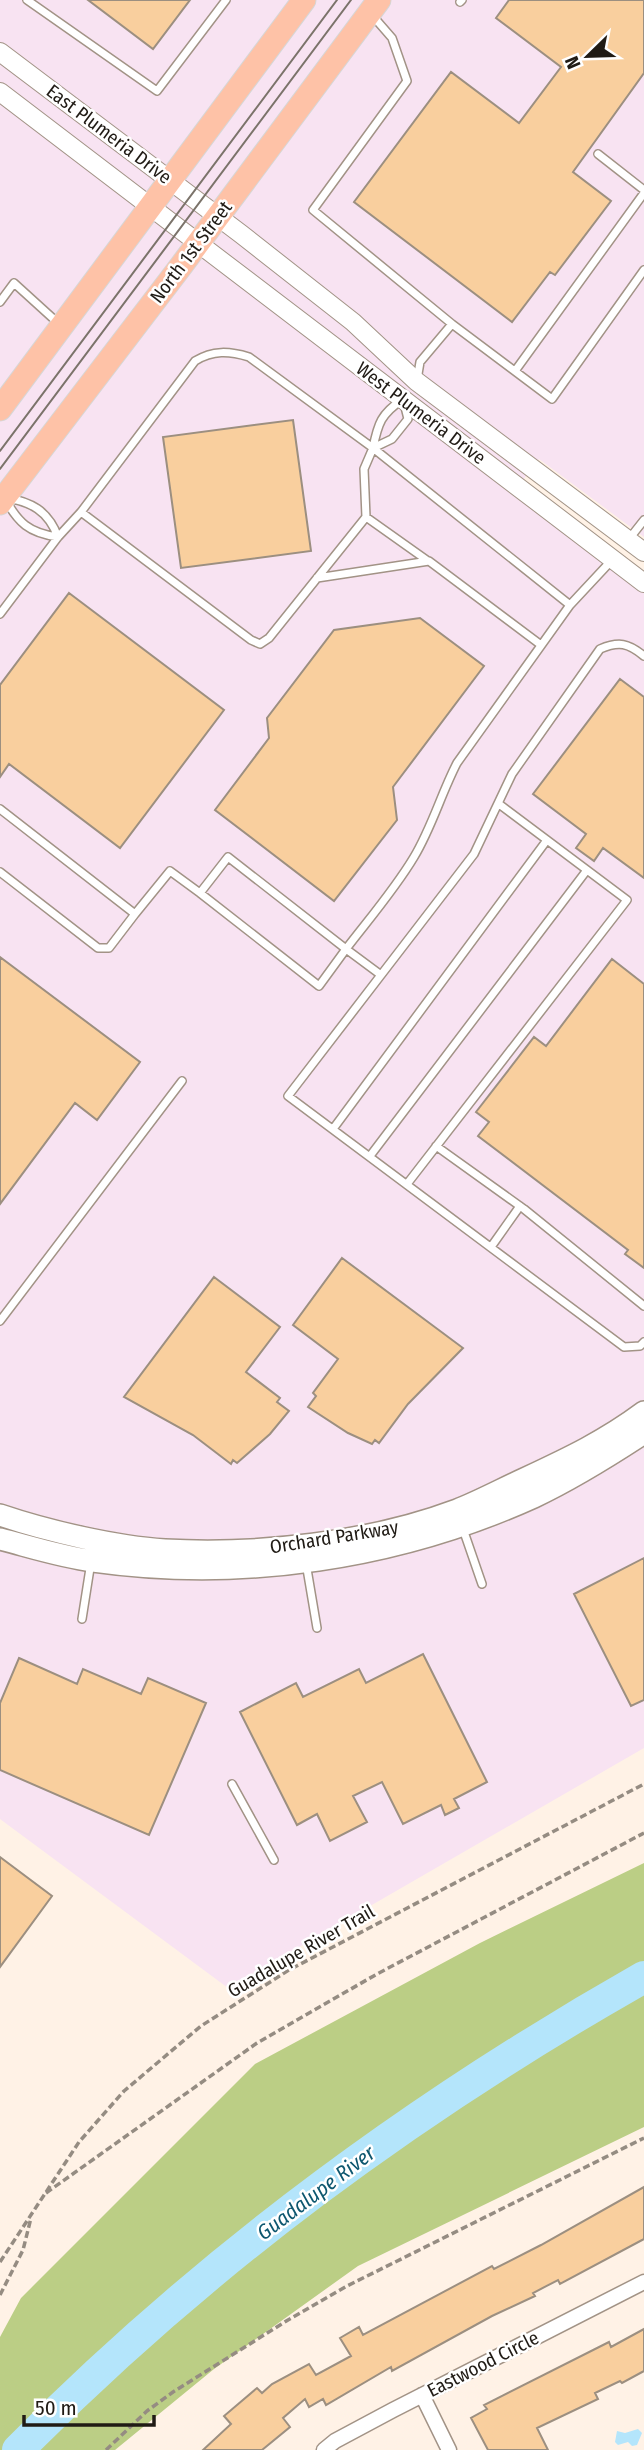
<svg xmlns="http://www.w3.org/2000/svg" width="644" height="2450" viewBox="0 0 644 2450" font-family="'Fira Sans Condensed',sans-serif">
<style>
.commercial{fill:#f8e3f2}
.forest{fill:#bbce85}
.water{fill:#b4e5fb}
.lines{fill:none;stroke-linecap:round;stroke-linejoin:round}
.river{stroke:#b4e5fb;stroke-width:32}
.building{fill:#f9cf9e;stroke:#9c8f80;stroke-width:2}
.service-casing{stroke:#a29386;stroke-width:10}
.minor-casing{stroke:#a29386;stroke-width:17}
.tertiary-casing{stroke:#a29386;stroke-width:20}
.secondary-casing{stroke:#a29386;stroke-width:24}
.primary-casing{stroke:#d7d6d5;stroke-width:25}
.path{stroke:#958c82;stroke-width:3.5;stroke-dasharray:7 3.5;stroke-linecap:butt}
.service{stroke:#fff;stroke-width:7}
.minor{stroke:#fff;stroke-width:14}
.tertiary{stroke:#fff;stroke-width:18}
.secondary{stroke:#fff;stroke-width:21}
.primary{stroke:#fec2a7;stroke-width:23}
.tram{stroke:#7b736a;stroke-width:2}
.labels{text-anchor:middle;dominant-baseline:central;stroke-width:5;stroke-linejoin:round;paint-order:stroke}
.street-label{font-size:19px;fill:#201b15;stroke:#fff}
.water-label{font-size:21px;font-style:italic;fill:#0d576f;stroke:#fff}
</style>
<rect width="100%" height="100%" fill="#fff2e6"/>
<!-- commercial -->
<path class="commercial" d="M0 0H644V537L539 459 513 493 644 592V1748L228 1988 0 1819Z"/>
<!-- forest -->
<path class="forest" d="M644 1863V2127L358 2266 214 2369 115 2450H0V2337L21 2298 255 2064 480 1943Z"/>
<!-- water -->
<path class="water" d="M638 2429 642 2433 637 2445 632 2446 628 2442 618 2445 615 2442 617 2431 625 2433Z"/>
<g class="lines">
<!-- river -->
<path class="river" d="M18 2450C205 2261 413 2108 644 1977"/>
</g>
<!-- building -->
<path class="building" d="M88 0H190L153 49Z
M509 0H644V73L573 172 611 201 555 275 550 272 512 322 354 202 451 72 519 123 561 67 496 18Z
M293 420 311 551 181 568 163 437Z
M69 593 224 710 120 848 9 764 0 777V685Z
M420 618 484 666 393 787 397 820 334 901 215 810 269 738 267 718 334 630Z
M620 679 644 697V878L603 848 594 861 576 848 586 834 533 794Z
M0 957 140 1062 97 1120 75 1103 0 1204Z
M612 959 644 984V1268L625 1254 628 1250 478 1136 489 1122 476 1112 534 1037 546 1046Z
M342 1258 463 1348 408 1404 379 1443 375 1440 372 1444 348 1433 308 1407 316 1396 313 1393 338 1359 293 1325Z
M214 1277 280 1327 246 1372 280 1398 277 1402 289 1411 270 1434 237 1463 233 1460 231 1464 193 1435 124 1397Z
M644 1558V1700L631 1706 574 1594Z
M423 1654 487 1782 454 1799 459 1808 445 1815 441 1805 403 1824 382 1782 353 1796 367 1822 330 1841 317 1814 297 1825 240 1712 296 1683 303 1697 359 1669 366 1683Z
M19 1658 77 1684 83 1669 141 1694 148 1678 206 1703 149 1835 0 1770V1703Z
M0 1857 52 1896 0 1967Z
M644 2187V2239L560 2284 558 2280 533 2293 535 2296 492 2316 392 2371 391 2367 326 2405 323 2399 309 2407 305 2399 283 2418 290 2427 262 2450H203L231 2424 224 2416 257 2388 262 2393 272 2384 309 2364 316 2375 351 2356 340 2338 359 2327 363 2335 492 2266 494 2269 541 2245Z
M644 2329V2371L622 2383 620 2381 595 2393 598 2399 537 2428 548 2450H488L471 2418 487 2409 484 2405 609 2342 611 2347Z"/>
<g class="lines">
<defs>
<path id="service" d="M27 0 157 91 226 0
M460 2 462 0
M372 15 392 38 407 81 313 210 452 324
M598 154 644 190
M0 302 14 283 58 323
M515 371 644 193
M417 380 420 362 452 324 552 399 644 270
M403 399 408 419 392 439 373 448C378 423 381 414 403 399Z
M4 497C31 502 48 510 58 537 29 533 18 523 4 497Z
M81 512 251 640 260 644 269 638 366 517 364 469 373 448
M366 517 428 561
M629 539 644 520
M317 578 429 561 541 645
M570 605 612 560
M0 614 58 537 81 512 195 361C213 350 229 351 249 357L373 448 570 605 457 763C441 794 432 827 414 857 395 889 369 919 346 949L381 975 288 1096 624 1347 640 1346 644 1342
M0 809 135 914 170 871 200 893 228 857 346 949 319 986 200 893
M0 872 98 948H109L135 914
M381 975 474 854 512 774 600 649C619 641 628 643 644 656
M333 1129 547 840
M436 1146 524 1209 644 1306
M370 1156 587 870
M407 1184 627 900 499 804
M491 1247 520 1206
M0 1321 182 1081
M463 1529 482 1584
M306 1563 317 1628
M82 1619 91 1562
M232 1784 274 1860"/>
<path id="minor" d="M422 2395 449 2450
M324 2450 335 2441 393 2410 644 2282"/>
<path id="tertiary" d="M0 52 241 234 353 322 416 381 644 552
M0 92 644 583"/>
<path id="secondary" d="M0 1515C47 1531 116 1547 165 1550 259 1555 369 1543 457 1510 480 1501 502 1489 524 1479 569 1458 605 1441 644 1412
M0 1539C31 1547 62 1557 93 1561 242 1582 397 1559 534 1497 572 1479 609 1456 644 1433"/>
<path id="primary" d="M0 409 304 0
M0 503 181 266 379 0"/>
</defs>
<!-- service casing -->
<use href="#service" class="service-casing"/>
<!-- minor casing -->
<use href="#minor" class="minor-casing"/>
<!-- tertiary casing -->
<use href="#tertiary" class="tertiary-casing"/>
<!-- secondary casing -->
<use href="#secondary" class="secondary-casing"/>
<!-- primary casing -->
<use href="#primary" class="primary-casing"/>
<!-- path -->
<path class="path" d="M46 2193 257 2043 377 1974 644 1833
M0 2262 79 2142 124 2091 201 2026 289 1970 644 1784
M0 2295 23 2250 31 2218
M106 2450 147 2411 173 2392 288 2320 347 2286 644 2138"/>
<!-- service -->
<use href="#service" class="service"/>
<!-- minor -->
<use href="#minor" class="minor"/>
<!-- tertiary -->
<use href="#tertiary" class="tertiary"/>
<!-- secondary -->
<use href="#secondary" class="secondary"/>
<!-- primary -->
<use href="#primary" class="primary"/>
<!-- tram -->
<path class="tram" d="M0 451 337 0
M0 469 351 0"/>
</g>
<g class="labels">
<!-- street labels -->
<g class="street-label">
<text transform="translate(109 134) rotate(37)">East Plumeria Drive</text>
<text transform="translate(191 252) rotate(-53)">North 1st Street</text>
<text transform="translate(421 413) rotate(37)">West Plumeria Drive</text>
<text transform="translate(334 1537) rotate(-9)">Orchard Parkway</text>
<text transform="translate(301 1951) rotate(-30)">Guadalupe River Trail</text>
<text transform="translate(483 2364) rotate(-27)">Eastwood Circle</text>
</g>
<!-- water labels -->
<g class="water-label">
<text transform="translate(316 2193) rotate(-37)">Guadalupe River</text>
</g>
</g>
<!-- north arrow -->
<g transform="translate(588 56) rotate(247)" stroke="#ffffff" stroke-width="5" paint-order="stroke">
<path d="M0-5L12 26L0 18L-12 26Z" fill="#201b15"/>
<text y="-10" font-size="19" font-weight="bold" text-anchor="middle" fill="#201b15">N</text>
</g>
<!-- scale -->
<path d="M24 2415v10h130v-10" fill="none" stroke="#201b15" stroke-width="3.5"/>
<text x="35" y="2415" font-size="21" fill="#201b15" stroke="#ffffff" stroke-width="5" paint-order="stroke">50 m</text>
</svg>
